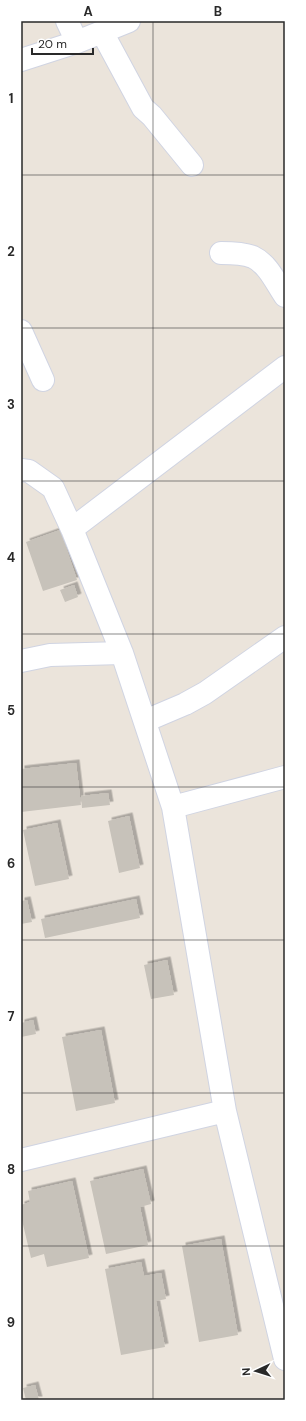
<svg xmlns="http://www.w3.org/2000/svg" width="306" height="1421" viewBox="0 0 306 1421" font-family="'DM Sans',sans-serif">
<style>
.building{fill:#c7c2ba;filter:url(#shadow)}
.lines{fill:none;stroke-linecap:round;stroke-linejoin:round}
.minor-casing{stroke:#d0d4e2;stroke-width:24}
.minor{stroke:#fff;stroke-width:22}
.grid{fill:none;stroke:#292929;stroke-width:1;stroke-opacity:0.55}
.neatline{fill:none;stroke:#292929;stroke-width:1.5}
.grid-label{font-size:13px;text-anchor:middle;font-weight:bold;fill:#292929}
</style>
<defs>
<filter id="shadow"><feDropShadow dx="3.5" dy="-3.5" stdDeviation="0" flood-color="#0004"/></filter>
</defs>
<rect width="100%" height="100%" fill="#ebe4db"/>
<!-- building -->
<path class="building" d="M60 530 77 580 43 591 26 542Z
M74 585 78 597 65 602 60 590Z
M76 763 81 805 21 812V769Z
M108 793 110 805 82 808 81 796Z
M129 816 140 868 119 873 108 821Z
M57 823 69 879 35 886 23 830Z
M136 899 140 918 45 938 41 919Z
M27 900 32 922 21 924V901Z
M167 960 174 995 151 999 144 965Z
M33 1020 36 1034 21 1037V1023Z
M101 1030 115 1103 76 1111 62 1037Z
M143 1169 151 1204 140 1207 148 1245 106 1254 90 1181Z
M72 1181 89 1258 47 1267 44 1254 31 1258 21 1216V1205L30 1202 28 1191Z
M221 1239 238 1335 199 1342 182 1246Z
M141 1262 144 1276 161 1273 166 1299 156 1301 165 1347 121 1355 105 1269Z
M35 1385 39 1400H26L23 1388Z"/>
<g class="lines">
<defs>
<path id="minor" d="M67 21 77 42
M102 32 143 108 152 116 192 165
M21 60 77 42 129 21
M221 253C231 253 243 253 253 257 268 264 276 283 285 296
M21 331 43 380
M21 470 29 471 53 488 72 529 122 653 173 807 225 1111 285 1359
M72 529 285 367
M21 661 50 655 122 653
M145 721 185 704 205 693 285 637
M173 807 285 777
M21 1160 225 1111"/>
</defs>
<!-- minor casing -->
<use href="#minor" class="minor-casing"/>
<!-- minor -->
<use href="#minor" class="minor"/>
</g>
<!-- grid -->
<path class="grid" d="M153 21V1400M21 175H285M21 328H285M21 481H285M21 634H285M21 787H285M21 940H285M21 1093H285M21 1246H285"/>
<!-- border -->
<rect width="306" height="1421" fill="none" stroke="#ffffff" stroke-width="44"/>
<!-- north arrow -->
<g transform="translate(256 1371) rotate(266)" stroke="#ffffff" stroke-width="3" paint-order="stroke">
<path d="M0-3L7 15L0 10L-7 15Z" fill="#292929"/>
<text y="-6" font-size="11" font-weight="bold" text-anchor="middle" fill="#292929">N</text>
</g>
<!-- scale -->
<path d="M32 48v6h61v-6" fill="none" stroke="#292929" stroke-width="2"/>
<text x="38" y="48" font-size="12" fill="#292929" stroke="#ffffff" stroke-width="3" paint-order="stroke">20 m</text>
<rect x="22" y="22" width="262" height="1377" class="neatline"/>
<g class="grid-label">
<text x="88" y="16">A</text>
<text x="218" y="16">B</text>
<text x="11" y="103">1</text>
<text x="11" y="256">2</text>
<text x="11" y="409">3</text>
<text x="11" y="562">4</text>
<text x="11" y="715">5</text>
<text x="11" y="868">6</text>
<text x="11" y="1021">7</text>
<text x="11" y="1174">8</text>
<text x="11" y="1327">9</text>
</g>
</svg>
